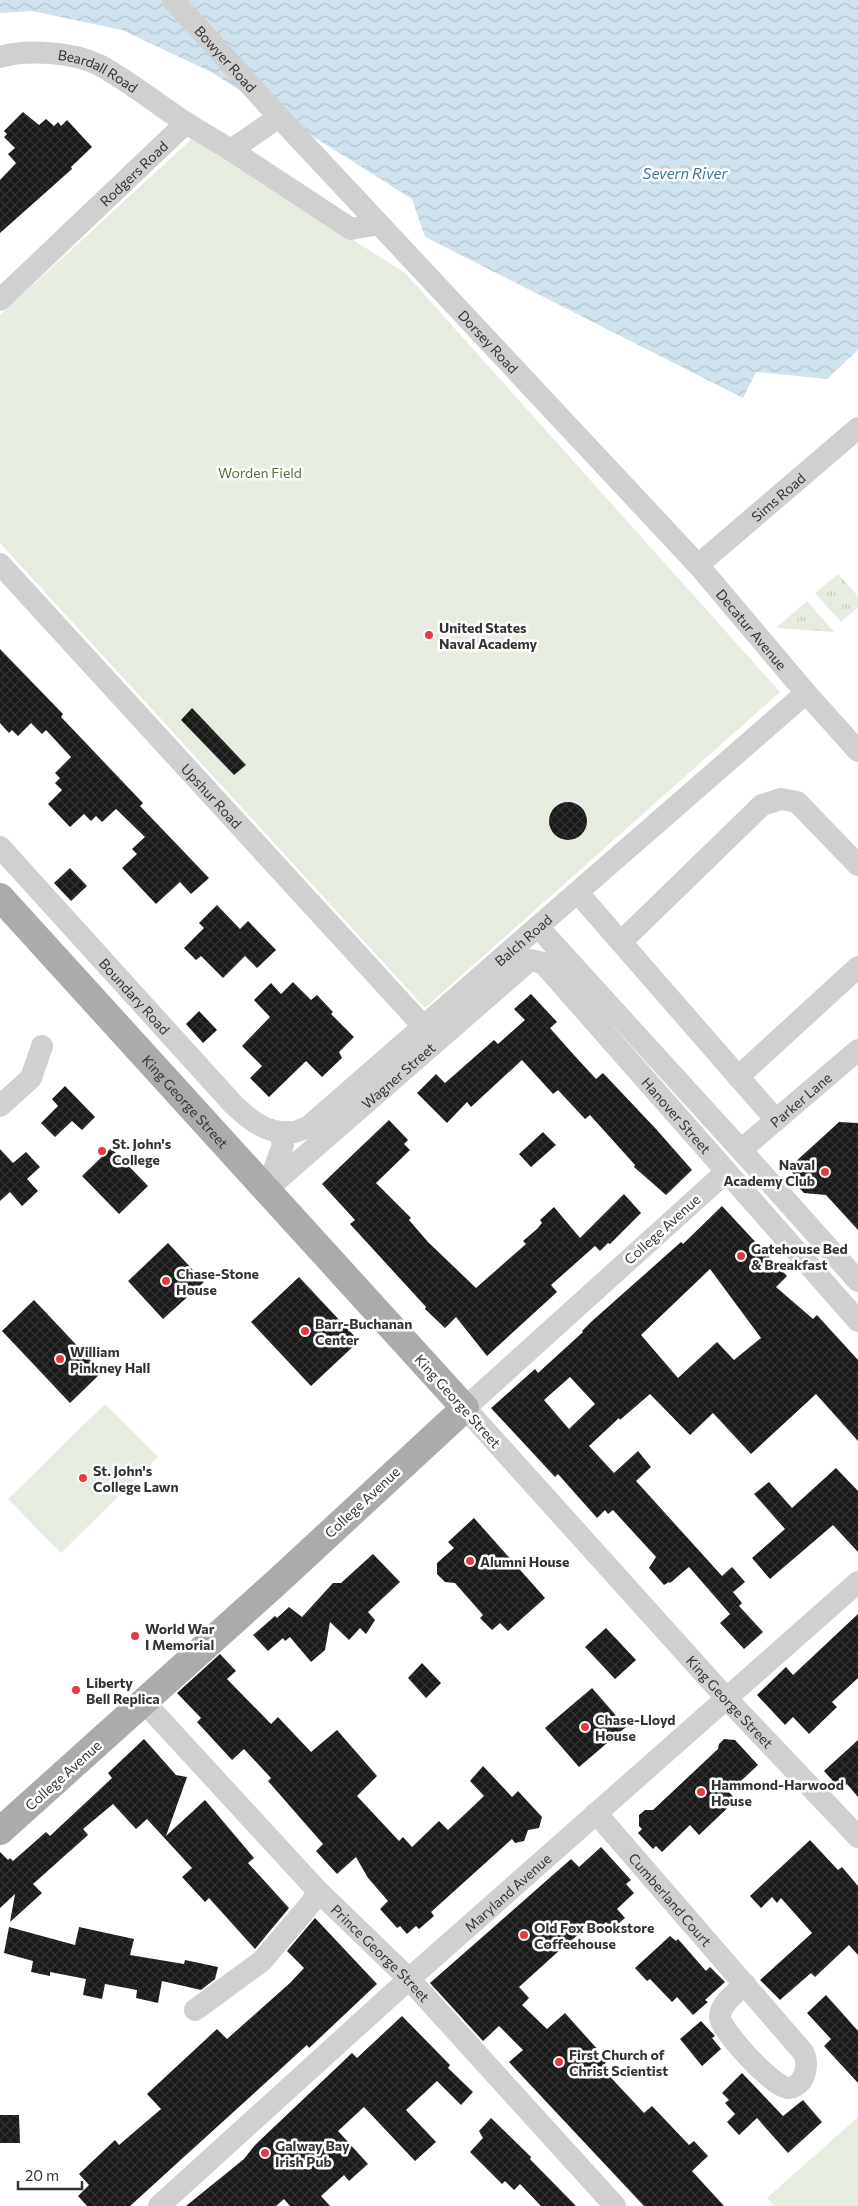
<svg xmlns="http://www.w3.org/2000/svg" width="858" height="2206" viewBox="0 0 858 2206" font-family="Commissioner,sans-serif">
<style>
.grass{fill:url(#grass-tufts)}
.park{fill:#e6ecdf}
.water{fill:url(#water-waves)}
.building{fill:url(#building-cross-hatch);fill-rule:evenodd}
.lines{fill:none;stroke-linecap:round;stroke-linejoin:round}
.minor{stroke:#d0d0d0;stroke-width:22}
.major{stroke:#ababab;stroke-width:28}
.poi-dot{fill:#e63946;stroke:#fff;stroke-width:2}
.labels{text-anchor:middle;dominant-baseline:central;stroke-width:5;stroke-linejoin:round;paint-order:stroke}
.street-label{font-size:14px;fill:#333;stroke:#fff}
.park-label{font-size:14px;fill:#56703f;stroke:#fff}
.poi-label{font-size:14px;font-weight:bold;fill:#333;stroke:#fff;text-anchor:start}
.water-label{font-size:15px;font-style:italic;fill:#3f7597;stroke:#fff}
</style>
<defs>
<pattern id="grass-tufts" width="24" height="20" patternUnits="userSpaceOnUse" patternTransform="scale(1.25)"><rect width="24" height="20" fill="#e6ecdf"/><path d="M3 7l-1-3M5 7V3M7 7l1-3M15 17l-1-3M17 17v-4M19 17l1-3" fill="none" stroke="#c6cbc0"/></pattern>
<pattern id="water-waves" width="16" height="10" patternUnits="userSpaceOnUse" patternTransform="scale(1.25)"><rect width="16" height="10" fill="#cfe2ee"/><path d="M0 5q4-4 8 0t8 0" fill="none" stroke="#b2c2cd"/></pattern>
<pattern id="building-cross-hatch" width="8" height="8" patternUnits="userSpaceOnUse" patternTransform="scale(1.25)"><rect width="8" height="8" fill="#1a1a1a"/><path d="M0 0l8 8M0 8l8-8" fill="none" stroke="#333"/></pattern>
</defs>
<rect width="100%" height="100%" fill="#fff"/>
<!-- grass -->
<path class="grass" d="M838 574 858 596V607L841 622 815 593Z
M807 601 834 632 776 628Z"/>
<!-- park -->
<path class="park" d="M193 138 405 273 780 692 425 1008 0 543V315Z
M105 1404 158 1457 61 1553 8 1499Z
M858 2117V2206H774L767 2198Z"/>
<!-- water -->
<path class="water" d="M0 0H858V350L827 379 756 372 743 398 425 237 412 199 211 72 122 30 32 11 0 13Z"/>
<!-- building -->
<path class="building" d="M23 112 39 125 46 119 54 126 58 122 61 126 67 120 92 147 71 167 72 169 0 233V180L16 163 8 154 15 148 4 137 7 134 4 131Z
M0 649 63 714 61 717 143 803 140 806 209 878 191 894 180 882 156 904 122 868 137 854 132 849 145 837 116 809 102 822 96 816 91 821 84 814 70 827 48 804 62 790 55 783 60 778 55 773 71 757 46 730 42 734 31 723 18 736 12 730 9 733 0 723Z
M192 708 246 765 234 775 181 720Z
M549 821a19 19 0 1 1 38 0a19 19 0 1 1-38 0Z
M70 868 87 886 71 901 54 883Z
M217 905 240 929 248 921 276 950 257 968 245 956 223 978 201 956 196 960 184 948 204 928 199 923Z
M293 982 311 1000 317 995 333 1012 331 1014 354 1037 339 1052 342 1058 322 1077 306 1061 269 1097 250 1078 262 1066 242 1046 270 1017 254 1000 271 983 281 994Z
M531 994 557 1022 550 1028 573 1054 596 1079 603 1073 656 1129 692 1170 666 1195 634 1167 635 1165 590 1115 585 1119 558 1090 553 1094 522 1060 471 1107 467 1102 447 1123 417 1093 436 1074 445 1083 494 1040 498 1044 525 1020 514 1009Z
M199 1011 217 1030 203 1043 186 1024Z
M65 1086 95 1117 82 1130 72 1121 55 1137 41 1123 58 1106 52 1099Z
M389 1120 408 1140 404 1144 410 1150 376 1183 411 1218 409 1220 428 1242 476 1288 526 1244 523 1241 537 1229 542 1223 540 1220 554 1207 580 1238 624 1194 641 1213 610 1244 608 1243 600 1251 595 1246 551 1285 557 1292 487 1356 456 1317 445 1328 425 1309 426 1307 350 1224 355 1220 322 1184Z
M839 1122 858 1123V1230L826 1195 804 1193 792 1180 793 1164Z
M543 1132 556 1145 531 1167 519 1154Z
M111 1148 148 1186 119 1214 82 1176Z
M0 1149 13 1163 26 1152 40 1167 27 1179 38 1191 22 1206 10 1192 0 1201Z
M722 1206 787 1276 776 1287 813 1319 817 1315 858 1360V1441L816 1394 751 1454 713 1413 690 1435 650 1394 620 1420 619 1418 589 1446 614 1473 638 1451 651 1467 636 1481 722 1576 732 1567 745 1582 733 1592 742 1603 739 1606 763 1632 744 1649 720 1623 738 1607 730 1614 689 1567 670 1583 669 1582 664 1585 649 1568 656 1557 613 1510 608 1514 605 1510 597 1518 558 1474 555 1477 491 1408 535 1369 538 1373 583 1332 582 1331 591 1322 681 1242 683 1244ZM710 1269 761 1338 734 1360 717 1342 678 1378 641 1335ZM570 1377 595 1404 569 1429 544 1400Z
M168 1243 204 1282 163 1319 128 1281Z
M299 1277 359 1341 311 1386 251 1322Z
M34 1300 102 1372 70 1403 2 1331Z
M836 1468 858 1491V1552L833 1525 770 1579 752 1558 785 1529 754 1494 769 1482 792 1508Z
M474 1518 545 1598 508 1631 500 1623 492 1630 480 1618 483 1615 455 1583 445 1582 437 1574V1563L454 1548 448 1542Z
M373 1554 400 1582 368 1612 375 1620 366 1634 360 1628 349 1640 330 1622 325 1650 311 1662 290 1637 285 1641 283 1638 268 1651 253 1635 275 1616 277 1618 289 1607 302 1617 333 1583H341Z
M858 1614V1678L832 1702 837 1707 809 1734 793 1717 785 1725 757 1695 786 1667 793 1675Z
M606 1628 636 1660 615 1679 585 1647Z
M220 1654 236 1671 227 1679 271 1724 278 1717 311 1752 337 1730 377 1776 357 1796 399 1841 403 1837 412 1847 439 1821 448 1830 484 1796 470 1781 483 1766 512 1797 518 1791 542 1817 539 1828 528 1830 524 1841 515 1843 512 1839 431 1912 434 1916 419 1929 416 1926 407 1934 400 1926 397 1928 380 1909 388 1901 368 1878 356 1857 337 1874 316 1851 323 1844 268 1781 271 1778 244 1749 232 1760 197 1722 201 1718 177 1693Z
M422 1663 441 1683 426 1698 408 1678Z
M592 1688 626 1727 579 1767 545 1728Z
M144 1739 176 1775 187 1777 166 1836 205 1800 254 1858 248 1863 289 1908 255 1949 209 1898 205 1902 182 1877 192 1868 147 1819 136 1829 113 1804 83 1829 88 1835 33 1884 42 1893 10 1922 15 1894 0 1908V1852L8 1860 10 1858 13 1861 46 1832 50 1836 112 1778 108 1773Z
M724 1739 735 1740 758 1765 729 1792 736 1800 699 1835 690 1825 662 1852 656 1846 653 1849 638 1833 642 1829 639 1826V1815L645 1810H653L718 1749 719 1744Z
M858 1740V1797L847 1784 841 1790 824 1771Z
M810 1840 838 1870 842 1867 858 1886V1955L849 1945 815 1977 811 1973 780 2000 760 1980 812 1933 781 1898 777 1903 772 1897 761 1908 750 1896Z
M601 1847 631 1880 626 1884 634 1893 617 1909 625 1918 612 1929 606 1922 591 1935 585 1929 561 1949 519 1987 529 1998 522 2005 547 2029 565 2013 608 2061 601 2067 644 2113 652 2106 689 2145 694 2141 708 2156 692 2171 724 2206H644L509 2062 523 2050 499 2026 483 2041 430 1983 571 1859 579 1867Z
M315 1918 377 1984 309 2048 307 2045 130 2206H87L78 2196 89 2185 79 2174 115 2140 119 2145 161 2109 147 2094 217 2029 227 2039 290 1983 304 1968 287 1951Z
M9 1927 75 1945 79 1927 134 1939 130 1955 184 1964 185 1960 218 1967 215 1979 201 1990 162 1981 158 2003 136 1998 137 1990 105 1984 102 1999 83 1995 86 1979 50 1972V1976L31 1972 33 1961 4 1953Z
M670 1936 676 1941 678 1939 706 1971 710 1967 725 1982 705 2000 708 2002 693 2015 677 1997 672 2002 650 1979 647 1981 635 1968Z
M826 1995 858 2031V2083L824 2046 831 2039 807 2013Z
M402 2016 450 2065 448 2068 473 2092 461 2105 437 2081 406 2110 436 2142 415 2161 364 2107 338 2131 368 2164 349 2181 344 2175 321 2196 330 2206H290L284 2199 276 2206H186L244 2159 255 2145 352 2053 357 2058Z
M701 2021 715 2036 712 2038 721 2049 702 2066 680 2039Z
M742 2073 783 2116 803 2100 822 2122 788 2153 757 2118 739 2135 727 2122 735 2114 725 2103 729 2100 722 2093Z
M0 2115H19L20 2143H0Z
M491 2118 531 2157 530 2159 576 2206H541L520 2184 514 2190 505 2181 502 2184 470 2152 483 2138 479 2131Z"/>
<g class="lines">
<!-- minor -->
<g class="minor">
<path id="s1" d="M173 0 279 117 698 565 806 693 858 751"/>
<path id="s2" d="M0 57C27 49 73 52 99 65 129 81 157 104 186 123"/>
<path d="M231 150 351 229 379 224"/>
<path id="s3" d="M0 300 186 123 231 150 279 117"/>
<path id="s4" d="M0 564 424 1027"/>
<path id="s5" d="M698 565 858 428"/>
<path id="s6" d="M0 847 233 1104C248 1118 260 1129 280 1132"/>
<path d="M578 893 776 1120"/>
<path d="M538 927 741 1150 858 1281"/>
<path d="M621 942 762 805 781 799 797 802 858 865"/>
<path d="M738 1077 858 967"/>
<path d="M0 1106 31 1078 42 1046"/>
<path id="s7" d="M741 1150 858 1050"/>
<path id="s8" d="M725 1173 465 1408 728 1700 858 1837"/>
<path id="s9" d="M268 1186 283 1145 280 1132H295L308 1127 806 693"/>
<path id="s10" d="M266 1190 530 960 543 963 858 1321"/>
<path id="s11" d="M144 1702 317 1890 409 1979 615 2206"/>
<path id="s12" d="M596 1813 803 2052C810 2064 805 2087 788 2088 774 2088 721 2031 720 2017 720 2003 736 1993 745 1984"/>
<path d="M195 2010 262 1961 312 1902 317 1890"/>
<path id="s13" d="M159 2206 409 1979 858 1582"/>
</g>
<!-- major -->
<path class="major" id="s14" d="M0 897 465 1408 277 1582 0 1831"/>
</g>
<!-- markers -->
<g class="poi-dot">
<circle cx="429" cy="635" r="5"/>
<circle cx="102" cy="1151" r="5"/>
<circle cx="825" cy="1172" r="5"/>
<circle cx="741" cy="1256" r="5"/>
<circle cx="166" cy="1281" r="5"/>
<circle cx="305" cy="1331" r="5"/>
<circle cx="60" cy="1359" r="5"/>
<circle cx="83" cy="1478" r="5"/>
<circle cx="470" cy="1561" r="5"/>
<circle cx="135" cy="1636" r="5"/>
<circle cx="76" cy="1690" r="5"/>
<circle cx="585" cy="1727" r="5"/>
<circle cx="701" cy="1792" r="5"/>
<circle cx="524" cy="1935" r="5"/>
<circle cx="559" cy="2062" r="5"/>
<circle cx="265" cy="2153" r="5"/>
</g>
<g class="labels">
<!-- street labels -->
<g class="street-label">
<text stroke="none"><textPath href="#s1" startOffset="79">Bowyer Road</textPath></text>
<text stroke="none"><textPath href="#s2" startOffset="102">Beardall Road</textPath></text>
<text stroke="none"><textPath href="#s3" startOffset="184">Rodgers Road</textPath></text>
<text stroke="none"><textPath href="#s1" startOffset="465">Dorsey Road</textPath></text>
<text stroke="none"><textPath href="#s5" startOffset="105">Sims Road</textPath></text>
<text stroke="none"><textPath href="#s1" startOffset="855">Decatur Avenue</textPath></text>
<text stroke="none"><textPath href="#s4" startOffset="314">Upshur Road</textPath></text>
<text stroke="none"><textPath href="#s9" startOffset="371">Balch Road</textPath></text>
<text stroke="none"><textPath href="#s6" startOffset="201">Boundary Road</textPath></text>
<text stroke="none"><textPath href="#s10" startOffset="175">Wagner Street</textPath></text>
<text stroke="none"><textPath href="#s7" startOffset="78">Parker Lane</textPath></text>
<text stroke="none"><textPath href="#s14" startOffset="276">King George Street</textPath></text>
<text stroke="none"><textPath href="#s10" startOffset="566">Hanover Street</textPath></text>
<text transform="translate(662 1229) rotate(-42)">College Avenue</text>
<text transform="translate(458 1401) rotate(48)">King George Street</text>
<text transform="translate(362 1502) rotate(-43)">College Avenue</text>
<text stroke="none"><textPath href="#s8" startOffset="746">King George Street</textPath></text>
<text transform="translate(63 1775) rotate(-42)">College Avenue</text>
<text stroke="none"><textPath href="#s13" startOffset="469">Maryland Avenue</textPath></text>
<text stroke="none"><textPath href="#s12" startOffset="114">Cumberland Court</textPath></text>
<text stroke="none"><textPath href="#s11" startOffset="345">Prince George Street</textPath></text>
</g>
<!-- park labels -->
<g class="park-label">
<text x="260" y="472">Worden Field</text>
</g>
<!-- poi labels -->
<g class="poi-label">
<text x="439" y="627">United States<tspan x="439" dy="16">Naval Academy</tspan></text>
<text x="112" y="1143">St. John's<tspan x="112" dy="16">College</tspan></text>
<text x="815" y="1164" text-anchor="end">Naval<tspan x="815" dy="16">Academy Club</tspan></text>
<text x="751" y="1248">Gatehouse Bed<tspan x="751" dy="16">&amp; Breakfast</tspan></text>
<text x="176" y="1273">Chase-Stone<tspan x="176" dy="16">House</tspan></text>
<text x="315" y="1323">Barr-Buchanan<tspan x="315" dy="16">Center</tspan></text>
<text x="70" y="1351">William<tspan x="70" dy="16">Pinkney Hall</tspan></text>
<text x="93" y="1470">St. John's<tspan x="93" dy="16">College Lawn</tspan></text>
<text x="480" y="1561">Alumni House</text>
<text x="145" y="1628">World War<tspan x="145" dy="16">I Memorial</tspan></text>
<text x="86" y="1682">Liberty<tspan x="86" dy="16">Bell Replica</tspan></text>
<text x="595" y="1719">Chase-Lloyd<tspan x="595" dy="16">House</tspan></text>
<text x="711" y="1784">Hammond-Harwood<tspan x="711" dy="16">House</tspan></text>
<text x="534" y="1927">Old Fox Bookstore<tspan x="534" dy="16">Coffeehouse</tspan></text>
<text x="569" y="2054">First Church of<tspan x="569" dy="16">Christ Scientist</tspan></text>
<text x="275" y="2145">Galway Bay<tspan x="275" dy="16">Irish Pub</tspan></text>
</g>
<!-- water labels -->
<g class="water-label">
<text x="685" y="173">Severn River</text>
</g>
</g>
<!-- scale -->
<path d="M18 2181v8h64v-8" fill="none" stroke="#333333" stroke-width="2.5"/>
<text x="25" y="2181" font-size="15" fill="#333333" stroke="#ffffff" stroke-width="4" paint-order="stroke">20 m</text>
</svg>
